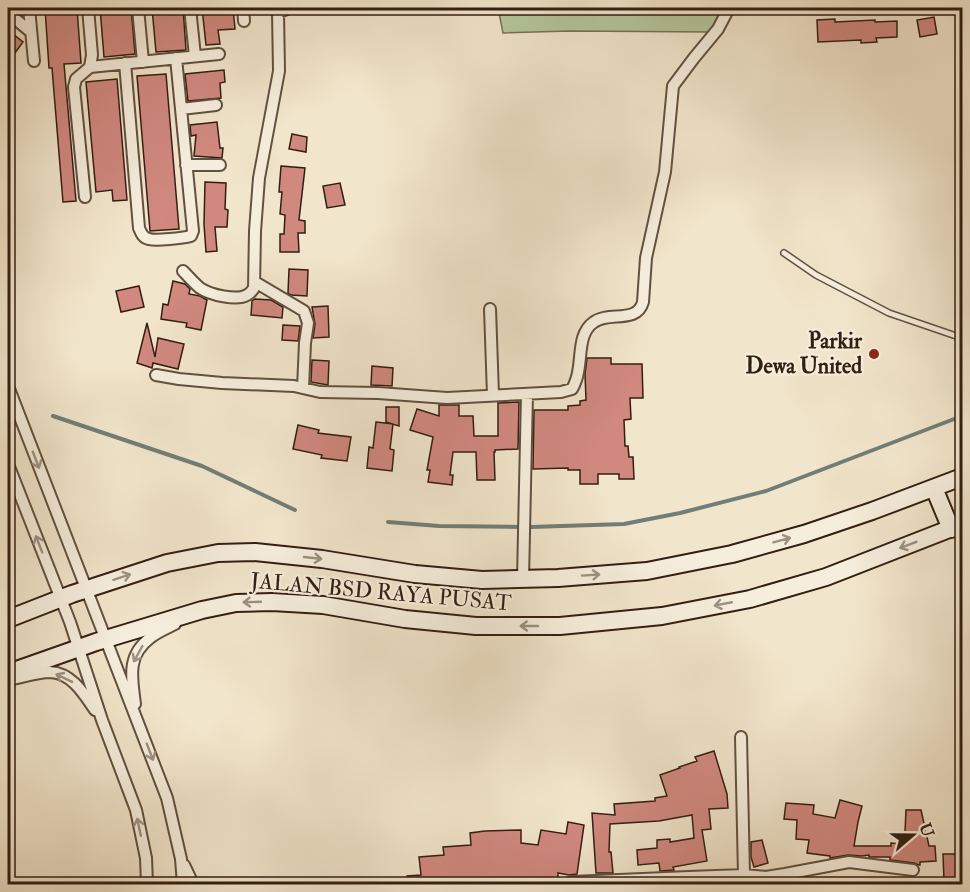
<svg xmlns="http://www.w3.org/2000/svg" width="970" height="892" viewBox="0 0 970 892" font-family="'IM FELL Double Pica',serif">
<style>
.green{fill:#b4c69b;stroke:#747256;stroke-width:1.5}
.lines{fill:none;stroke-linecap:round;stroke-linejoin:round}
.stream{stroke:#717e77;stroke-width:4}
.building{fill:#d0887f;stroke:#331e12;stroke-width:1.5}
.lane-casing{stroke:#625040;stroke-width:8}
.street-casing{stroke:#625040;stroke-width:14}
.secondary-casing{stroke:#331e12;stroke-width:20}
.lane{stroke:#f6eedd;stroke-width:5}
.street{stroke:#f6eedd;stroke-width:10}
.secondary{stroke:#f6eedd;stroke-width:16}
.oneway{stroke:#9e9082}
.poi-dot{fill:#8f2418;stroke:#f6eedd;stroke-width:2}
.labels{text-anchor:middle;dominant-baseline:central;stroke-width:4.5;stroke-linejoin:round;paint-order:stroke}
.poi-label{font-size:22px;font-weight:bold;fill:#331e12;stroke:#f6eedd;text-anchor:end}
.street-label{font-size:22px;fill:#331e12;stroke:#f6eedd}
</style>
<rect width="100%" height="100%" fill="#f1e5cb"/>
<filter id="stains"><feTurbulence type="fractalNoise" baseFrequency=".00333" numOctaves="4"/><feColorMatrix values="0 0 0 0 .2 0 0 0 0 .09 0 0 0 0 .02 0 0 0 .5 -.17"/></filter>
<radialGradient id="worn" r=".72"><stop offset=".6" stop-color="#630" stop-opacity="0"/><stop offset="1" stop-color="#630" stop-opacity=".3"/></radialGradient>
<!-- green -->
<path class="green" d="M498 8H718V20L712 32 569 31 503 33Z"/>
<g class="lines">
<!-- stream -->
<path class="stream" d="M53 416 202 466 295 510
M388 522 439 526 531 527 624 524 680 513 766 491 962 416"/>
</g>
<!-- building -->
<path class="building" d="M45 8H77L81 63 64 64 76 201 63 202 52 68H49Z
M100 8H131L135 54 104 57Z
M152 8H183L186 50 156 52Z
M202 8H233L235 29 218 30 220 44 206 45Z
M934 17 937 34 920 37 917 20Z
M835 19V22L875 20V22L897 21V37L876 38 877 42 861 43V40L818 42 817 20Z
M8 30 23 42 15 53 8 48Z
M224 70 225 82 220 83 221 98 188 101 185 74Z
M166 74 179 229 150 231 137 76Z
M117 79 127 200 113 201 112 190 96 192 86 82Z
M217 122 220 148H223L222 158 194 156 196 135 191 136 190 125Z
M292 134 307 137 306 152 289 149Z
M281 166 305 168 299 220 305 221V233H298L299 252H280V234H284L285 215 280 214 282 192H279Z
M205 182 226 183 225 209 228 210 227 227H215L217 251 206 252 204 224Z
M340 183 345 205 327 208 323 186Z
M289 269 308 270 307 296 291 295 288 293Z
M173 281 185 284 190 289 189 294 200 296 207 300 201 330 186 327 187 323 161 319 163 304 168 305Z
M139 286 144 307 121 312 116 291Z
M255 299 271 300 283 307 282 318 251 315 252 301Z
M328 306 329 337 313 338 315 324 312 307Z
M147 323 155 357 158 338 184 344 178 369 153 363 152 368 137 363Z
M283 325 300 326 298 341 282 340Z
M587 358H611V364H642L643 398H630L631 419 624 420 625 446H628L629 457H633L634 479H619V474H598V484H580V470H568V468L533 469 534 410H568V406L580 405V401L586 400 585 374Z
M312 360 329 361 328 385 311 382Z
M372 366 393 368 392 386 371 385Z
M519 402 518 449 495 450V452H494L495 480H477L476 452H453L450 475H453L452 485 428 482 430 470H427L433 437 410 430 417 409 439 416V405H459V416H473L474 436H498V403Z
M386 407H399V426L386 422Z
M376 422 393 424 390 449 394 450 392 471 367 468 369 447 373 448Z
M298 425 319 430 318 433 351 437 347 461 321 458 322 455 293 449Z
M714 751 727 794 728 808 709 809 711 829 702 830 707 861 673 867 674 870 660 871 659 863 638 865 637 850 657 848V840L670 839V842L694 838 692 815 659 821 610 824 609 852H611L613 873H596L592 813 615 815 614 804 655 801V798L667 796 660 775 680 768 679 767 697 761 695 757Z
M840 800 862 806 858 822 854 846H891V843L902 844 901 832H905L906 810H921L929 846H935L936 861 920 862V865H919L914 863 890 860V857H869V855L862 856 848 855 830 858V856L807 853 809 840 796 839 797 820 784 819 786 803 814 805 813 814 835 818Z
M568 822 584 825 577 874 569 875 558 873V884L526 882V885H468V882L442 885H408L407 876 421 875 419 857 444 855 443 847 471 845 470 833 485 831 521 830V843L538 845 541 830 566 834Z
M762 840 768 863 754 867 751 857V842Z
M943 854H961L963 880 944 881Z"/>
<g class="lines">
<defs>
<path id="lane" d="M784 253 816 275 889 313 962 338"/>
<path id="street" d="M29 8 34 61
M138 8 143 62
M190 8 195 56
M243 8 244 21
M8 13 31 32
M125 63 139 228C141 233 143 238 149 239 156 241 183 238 191 236L193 231 176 58
M90 67 219 54
M181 109 216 105
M186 165H220
M85 197 74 87 76 79 90 67 92 55 88 8
M183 271C189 277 194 283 200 288 210 295 237 301 247 295 251 293 251 292 254 288L255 231 259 178 279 71 278 13 289 8
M255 282 304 311 308 323 305 343 303 388
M490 309 493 395
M156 375 179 379 222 383 294 386 320 392 378 393 447 398 561 392 572 389C574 386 575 383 576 380 583 362 576 334 594 322 609 311 637 324 643 302L646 258 665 172 673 86 694 58 718 29 729 8
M8 386 167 798 181 859 183 884
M8 464 70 622 102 720 136 810 146 858 147 884
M523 579 527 394
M8 680C19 678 38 672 50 672 72 673 84 694 95 710
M135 704C132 679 126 656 150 638 157 632 167 628 175 624
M741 737 744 875
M184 865 193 884
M567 884 572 882 689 877 744 875 766 877 785 874 849 862 913 870"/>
<path id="secondary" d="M961 8 962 10
M934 488 951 529
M8 619 72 594 167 563 218 553 255 552 322 559 415 574 482 580 558 578 647 571 732 554 804 534 872 511 962 477
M8 673 96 642 202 610 236 603 272 602 323 605 405 619 476 626H560L662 616 750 599 826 577 962 524"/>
</defs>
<!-- lane casing -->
<use href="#lane" class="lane-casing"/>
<!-- street casing -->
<use href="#street" class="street-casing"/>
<!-- secondary casing -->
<use href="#secondary" class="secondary-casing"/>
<!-- lane -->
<use href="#lane" class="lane"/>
<!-- street -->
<use href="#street" class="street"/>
<!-- secondary -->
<use href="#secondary" class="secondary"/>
</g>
<!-- one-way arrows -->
<defs><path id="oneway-shaft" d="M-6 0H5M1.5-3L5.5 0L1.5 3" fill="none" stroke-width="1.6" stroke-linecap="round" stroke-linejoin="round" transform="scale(1.5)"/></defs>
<g class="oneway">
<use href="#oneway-shaft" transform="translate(36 460) rotate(69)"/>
<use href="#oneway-shaft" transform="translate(782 540) rotate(-15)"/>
<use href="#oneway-shaft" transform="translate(39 544) rotate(-111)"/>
<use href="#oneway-shaft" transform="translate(908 545) rotate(159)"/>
<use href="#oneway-shaft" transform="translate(313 558) rotate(6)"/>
<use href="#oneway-shaft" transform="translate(591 575) rotate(-4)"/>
<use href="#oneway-shaft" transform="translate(122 577) rotate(-18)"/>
<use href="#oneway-shaft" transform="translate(252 602) rotate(178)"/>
<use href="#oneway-shaft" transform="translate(723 604) rotate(169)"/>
<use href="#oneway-shaft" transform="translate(529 626) rotate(180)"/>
<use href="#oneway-shaft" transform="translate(138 654) rotate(119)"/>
<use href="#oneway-shaft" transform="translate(64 678) rotate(-154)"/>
<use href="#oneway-shaft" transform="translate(150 752) rotate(69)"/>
<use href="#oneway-shaft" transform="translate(139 827) rotate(-102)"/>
</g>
<!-- markers -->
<circle class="poi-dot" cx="874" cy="354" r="6"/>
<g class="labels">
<!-- poi labels -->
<g class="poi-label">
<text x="862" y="341">Parkir<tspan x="862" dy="25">Dewa United</tspan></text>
</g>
<!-- street labels -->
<g class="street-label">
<text transform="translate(381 592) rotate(5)">JALAN BSD RAYA PUSAT</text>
</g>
</g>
<!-- margin -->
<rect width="970" height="892" fill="none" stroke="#f1e5cb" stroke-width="30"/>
<rect x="9" y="9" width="952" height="874" fill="none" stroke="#331e12" stroke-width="3"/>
<rect x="15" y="15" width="940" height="862" fill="none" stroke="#331e12" stroke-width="1.5"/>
<!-- north arrow -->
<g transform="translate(913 835) rotate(70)" stroke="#f6eedd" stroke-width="4.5" paint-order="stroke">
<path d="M0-4.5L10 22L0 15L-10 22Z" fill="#331e12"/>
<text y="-9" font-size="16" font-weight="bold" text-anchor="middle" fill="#331e12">U</text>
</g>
<rect width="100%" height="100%" filter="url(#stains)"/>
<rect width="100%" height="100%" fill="url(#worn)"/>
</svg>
